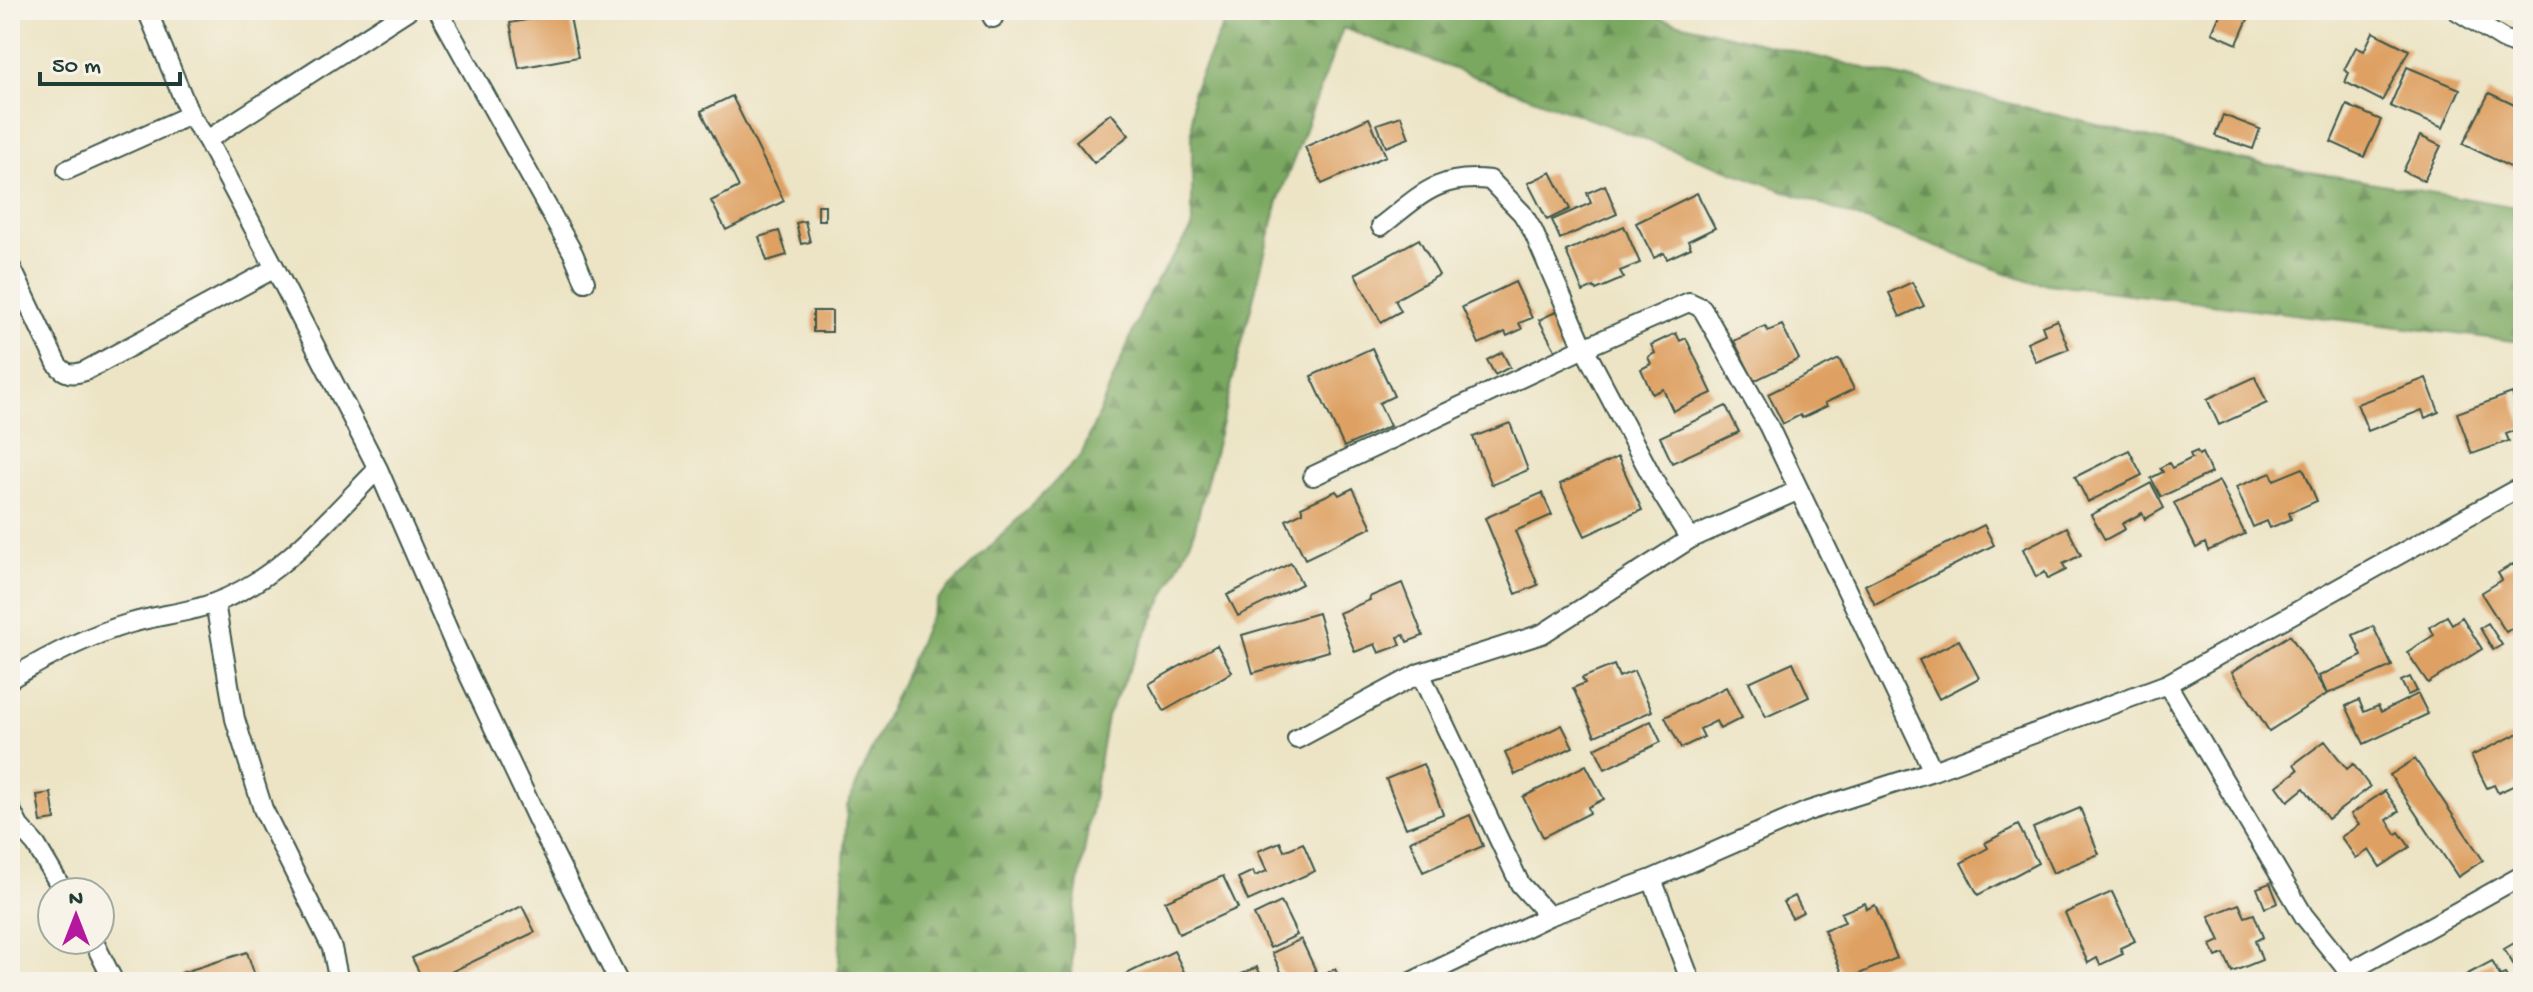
<svg xmlns="http://www.w3.org/2000/svg" width="2533" height="992" viewBox="0 0 2533 992" font-family="'Gochi Hand',sans-serif">
<style>
.forest{fill:url(#forest-firs);stroke:#4c724a;stroke-width:2}
.building{fill:#dea163}
.lines{fill:none;stroke-linecap:round;stroke-linejoin:round}
.minor-casing{stroke:#3e564a;stroke-width:22}
.minor{stroke:#fff;stroke-width:18}
</style>
<defs>
<pattern id="forest-firs" width="22" height="20" patternUnits="userSpaceOnUse" patternTransform="scale(2)"><rect width="22" height="20" fill="#7aa861"/><path d="M5 1l3.5 6h-7zM16 11l3.5 6h-7z" fill="#638a51"/></pattern>
</defs>
<rect width="100%" height="100%" fill="#f7f3e8"/>
<filter id="ink" filterUnits="userSpaceOnUse"><feTurbulence type="fractalNoise" baseFrequency=".0125" numOctaves="2"/><feDisplacementMap in="SourceGraphic" scale="16" xChannelSelector="R" yChannelSelector="G"/><feConvolveMatrix kernelMatrix="1 2 1 2 8 2 1 2 1" color-interpolation-filters="sRGB"/></filter>
<filter id="wash" filterUnits="userSpaceOnUse"><feTurbulence type="fractalNoise" baseFrequency=".006" numOctaves="4" result="noise"/><feDisplacementMap in="SourceGraphic" scale="32" xChannelSelector="R" yChannelSelector="G"/><feGaussianBlur stdDeviation="1.8" result="paint"/><feColorMatrix in="noise" values="0 0 0 0 0 0 0 0 0 0 0 0 0 0 0 0 0 1.4 0 .05"/><feComposite in="paint" operator="in"/></filter>
<g filter="url(#wash)">
<rect width="100%" height="100%" fill="#ece4c5"/>
<!-- forest -->
<path class="forest" d="M1230 10H1626L2241 160 2523 208V342L2031 282 1343 28 1278 201 1193 536 1107 716 1072 924V982H838L847 806 938 599 1081 456 1150 291 1192 229V93Z"/>
<g id="blocks">
<!-- building -->
<path class="building" d="M2222 10H2252L2237 44 2212 33Z
M569 12 578 57 519 68 510 23Z
M2373 32 2409 50 2382 101 2345 82 2349 73 2344 70 2356 47 2364 51Z
M2407 67 2460 89 2443 128 2390 106Z
M2489 93 2523 109V150L2514 169 2463 144Z
M732 96 784 201 726 230 711 201 739 187 701 111Z
M2347 105 2381 120 2364 157 2331 142Z
M1111 113 1129 135 1094 163 1076 141Z
M2223 115 2260 129 2253 149 2215 136Z
M1401 116 1409 138 1386 147 1377 124Z
M1369 118 1386 156 1322 184 1305 147Z
M2420 136 2441 146 2424 181 2403 171Z
M1551 172 1570 209 1547 220 1528 183Z
M1605 185 1617 214 1560 239 1552 220 1591 203 1587 193Z
M1697 193 1715 228 1688 241 1691 248 1667 259 1664 253 1654 258 1636 223Z
M818 205H825V220H818Z
M805 221 810 242 801 244 796 223Z
M1624 226 1640 263 1620 271 1624 278 1596 290 1594 287 1583 292 1566 251Z
M779 231 787 255 767 261 759 237Z
M1419 239 1439 275 1395 300 1401 311 1381 322 1355 274Z
M1515 282 1532 318 1519 323 1522 329 1507 336 1505 332 1479 344 1462 307Z
M1912 282 1924 306 1900 317 1889 293Z
M813 311H832V332H813Z
M1557 311 1575 345 1557 354 1539 320Z
M2057 320 2069 349 2036 362 2027 342 2045 334 2042 326Z
M1782 325 1799 359 1754 381 1734 341 1765 326 1768 331Z
M1676 333 1680 341 1686 338 1712 393 1673 411 1663 389 1652 394 1641 369 1651 364 1648 357 1655 353 1651 345Z
M1372 348 1394 396 1379 403 1390 426 1344 447 1311 376Z
M1502 352 1510 367 1495 375 1487 360Z
M1839 359 1854 389 1825 403 1827 406 1802 418 1800 415 1783 424 1768 394Z
M2255 377 2267 403 2219 425 2207 399Z
M2426 378 2439 412 2425 418 2422 410 2368 431 2357 404Z
M2512 393 2523 428 2506 434 2509 441 2472 454 2457 413Z
M1726 406 1739 432 1672 463 1660 437Z
M1510 423 1528 470 1492 485 1473 437Z
M2129 450 2142 475 2088 502 2075 477Z
M2197 451 2199 455 2202 453 2211 473 2161 497 2151 478 2163 472 2160 468 2169 463 2172 468 2192 458 2190 454Z
M1618 457 1642 510 1585 536 1560 484Z
M2303 468 2317 501 2289 513 2291 519 2270 528 2267 521 2253 527 2236 487 2271 473 2274 480Z
M2219 481 2245 534 2208 551 2205 543 2196 548 2174 503Z
M2151 483 2164 508 2145 519 2142 513 2122 524 2125 529 2105 540 2091 515Z
M1353 488 1372 527 1305 559 1286 520 1303 512 1301 507 1336 491 1339 495Z
M1542 493 1552 515 1515 531 1538 585 1516 594 1485 518Z
M1984 525 1994 545 1875 605 1865 585Z
M2067 527 2081 555 2063 564 2066 570 2048 579 2045 572 2036 577 2023 549Z
M1291 563 1302 584 1238 616 1227 595Z
M2513 564 2521 577 2523 575V621L2506 632 2481 593 2502 580 2498 573Z
M1402 583 1423 636 1407 642 1404 635 1398 637 1401 645 1379 653 1375 644 1355 652 1339 613 1370 600 1369 597Z
M1318 613 1329 651 1253 673 1242 635Z
M2447 616 2452 624 2462 617 2482 649 2428 683 2407 652 2434 635 2430 627Z
M2488 623 2502 645 2493 650 2480 628Z
M2373 626 2392 666 2327 694 2269 731 2232 672 2290 635 2327 694 2319 676 2362 656 2353 635Z
M1959 640 1979 678 1939 699 1919 660Z
M1217 645 1232 672 1164 711 1149 684Z
M1793 662 1809 697 1766 717 1749 682Z
M1614 665 1619 677 1634 671 1652 711 1595 736 1573 688 1585 683 1582 678Z
M2410 677 2417 691 2408 695 2401 681Z
M1726 687 1742 718 1720 729 1716 721 1700 729 1704 737 1681 748 1665 717Z
M2418 694 2428 714 2364 744 2346 706 2359 700 2364 712 2378 706 2381 712Z
M1651 721 1661 742 1605 769 1595 748Z
M1562 725 1573 747 1515 775 1505 753Z
M2523 731V798L2517 784 2498 793 2494 785 2487 788 2471 756Z
M2325 741 2347 769 2353 764 2370 787 2328 819 2304 788 2288 801 2277 786 2298 770 2294 764Z
M2415 759 2483 860 2458 877 2390 775Z
M1423 764 1443 814 1406 828 1386 779Z
M1586 765 1604 799 1588 807 1590 813 1543 837 1523 797Z
M2385 791 2399 811 2387 820 2396 834 2399 832 2410 847 2380 867 2369 850 2356 858 2341 837 2359 825 2351 814Z
M51 793 55 820 41 822 37 795Z
M2080 808 2099 854 2053 873 2033 828Z
M1470 815 1483 846 1423 872 1410 841Z
M2018 825 2038 863 1978 895 1961 863 1988 848 1985 843Z
M1280 842 1284 851 1303 843 1315 871 1248 901 1238 878 1253 871 1255 876 1267 871 1258 851Z
M1223 876 1238 908 1179 934 1165 901Z
M2270 883 2278 903 2265 908 2257 888Z
M2112 892 2135 941 2120 948 2123 954 2100 965 2097 958 2088 963 2065 913Z
M1795 896 1803 912 1792 918 1783 902Z
M1281 902 1297 935 1270 948 1254 915Z
M1865 903 1867 909 1875 905 1897 958 1845 980 1824 930 1845 922 1841 913Z
M2239 904 2245 917 2254 914 2263 937 2255 941 2262 960 2232 972 2224 954 2216 957 2211 945 2220 941 2209 916Z
M522 906 535 932 430 982H424L412 958Z
M2523 938V980L2504 949Z
M1301 939 1316 971 1293 982H1286L1272 953Z
M1174 951 1189 982H1120L1118 978Z
M247 952 257 982H184L181 973Z
M2492 961 2500 976 2505 974 2510 982H2470L2466 975Z
M1257 967 1264 982H1224Z
M1335 969 1341 982H1306Z"/>
</g>
</g>
<g filter="url(#ink)">
<use href="#blocks" fill-opacity="0" stroke="#3e564a" stroke-width="2"/>
<g class="lines">
<defs>
<path id="minor" d="M147 10 190 115 207 140 275 268 378 469 456 648 547 840 619 982
M438 10 573 253 585 282
M989 10 993 18
M2456 10 2503 39 2523 48
M207 140 408 10
M67 170 190 115
M1381 226C1420 196 1437 174 1490 180L1522 213 1533 231 1584 348 1657 486 1690 539
M12 269 57 364C65 375 73 375 85 371L275 268
M1313 476 1584 348 1689 302 1702 308 1768 425 1933 771
M215 603 235 719 263 809 332 948 339 982
M1420 673 1520 884 1549 916
M10 679C45 658 92 634 131 623 158 615 188 613 214 603 280 579 330 517 378 469
M2167 684 2304 916 2349 972
M1297 739 1420 673 1542 634 1690 539 1799 490
M10 808 19 826 36 845 64 892
M1652 879 1691 982
M93 940 114 982
M2345 981 2349 972 2523 875
M1411 982 1549 916 1652 879 1808 811 1933 771 2167 684 2513 491"/>
</defs>
<!-- minor casing -->
<use href="#minor" class="minor-casing"/>
<!-- minor -->
<use href="#minor" class="minor"/>
</g>
</g>
<!-- margin -->
<rect width="2533" height="992" fill="none" stroke="#f7f3e8" stroke-width="40"/>
<!-- north arrow -->
<g transform="translate(76 916)"><circle r="38" fill="#f7f3e8" stroke="#a1aaa0" stroke-width="2"/>
<path d="M0-6L14 30L0 20L-14 30Z" fill="#b5179e"/>
<text y="-12" font-size="22" font-weight="bold" text-anchor="middle" fill="#1f3d34">N</text>
</g>
<!-- scale -->
<path d="M40 72v12h140v-12" fill="none" stroke="#1f3d34" stroke-width="4"/>
<text x="52" y="72" font-size="24" fill="#1f3d34" stroke="#f7f3e8" stroke-width="6" paint-order="stroke">50 m</text>
</svg>
